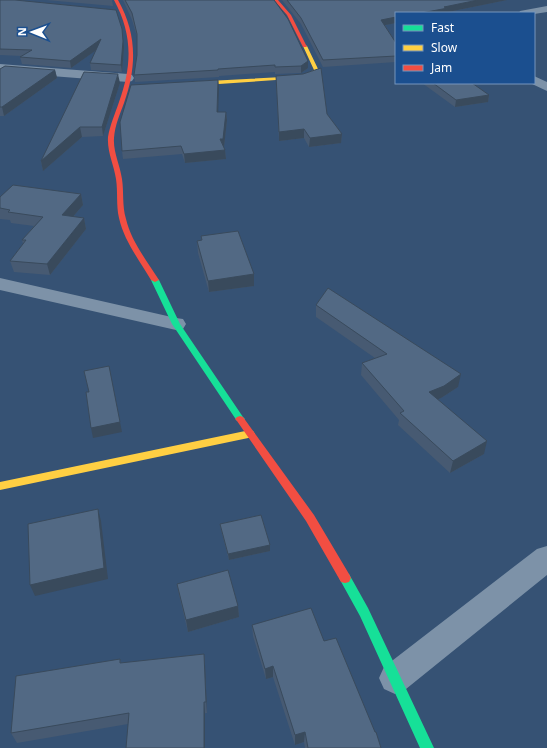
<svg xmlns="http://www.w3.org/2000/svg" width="547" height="748" viewBox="0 0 547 748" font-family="'Noto Sans',sans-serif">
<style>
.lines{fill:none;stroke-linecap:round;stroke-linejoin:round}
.street{fill:#7d92a8;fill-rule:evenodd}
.fast{fill:#16e098;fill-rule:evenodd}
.slow{fill:#ffcf43;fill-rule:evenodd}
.jam{fill:#f24e42;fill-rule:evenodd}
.wall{fill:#475a72}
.shaded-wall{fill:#394a5c}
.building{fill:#526984;stroke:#394a5c}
</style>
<rect width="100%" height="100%" fill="#365274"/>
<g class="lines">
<!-- street -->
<path class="street" d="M547 6V12L534 14V13H519L520 11Z
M0 64 128 74 132 75 134 78 132 81 128 82 0 72Z
M534 76 547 82V91L530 83H534Z
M0 278 176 318 183 319 186 324 183 329 176 330 0 290Z
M547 546V575L406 689 395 694 384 689 379 678 384 667 537 549Z"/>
<!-- fast -->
<path class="fast" d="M152 278H155L159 280 180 324 243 417 245 419 243 421H237L172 324 151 280Z
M345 573 349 574 368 608 434 748H420L360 616 339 578 341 574Z"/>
<!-- slow -->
<path class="slow" d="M305 45 307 46 319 71 305 78 189 86 186 84 189 82 302 76 314 70 303 46Z
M250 430 253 431 255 434 253 437 0 490V482Z"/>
<!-- jam -->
<path class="jam" d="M114 0H118C137 34 137 66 124 103 120 114 115 125 114 138 113 152 120 165 122 179 124 192 122 206 126 219 131 241 147 261 159 280L155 282 151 280C140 261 124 241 119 218 116 205 118 192 116 179 114 165 107 152 108 137 110 125 115 114 119 102 132 66 133 35 114 0Z
M274 0H278L291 15 307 47H303L287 15Z
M240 416 243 417 314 515 349 574 351 578 349 582 345 583 341 582 306 521 237 421 235 419 237 417Z"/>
</g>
<!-- wall -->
<path class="wall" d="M0 0 124 48 122 72 91 70 90 63 96 50 71 68 22 64 20 57 22 56 0 55Z
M46 0H112L113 6Z
M123 0H274L308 61V68L301 73 275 74V72L219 76V77L135 82 134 75 137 55V37L132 20Z
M282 0H507L448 12V13H396V23L385 25 396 43V62L323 67 301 24Z
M0 69 55 70 57 78 4 116H0Z
M276 76 327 114 342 134 341 143 309 147 304 138 279 141Z
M218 80V112H226L227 120 224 147 225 150 226 159 185 163 182 154 123 159 122 151Z
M120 83 103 136 82 137 43 171 41 161Z
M422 83H472L489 95 488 102 455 107Z
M81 194 83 205 73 217 84 218 86 229 50 275 14 272 10 261 23 244 22 240 34 226 11 223 10 220 0 219V197Z
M201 236 254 274V286L209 292 198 253 197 241H201Z
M316 305 458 387 441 398 438 399 484 454 450 473 398 425 399 420 361 375 362 363 375 358 316 317Z
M220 524 270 545V551L229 560 221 530Z
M177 584 238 606 239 617 188 632 179 595Z
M252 625 324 641 381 748H305L304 742 295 745 273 677 266 679 253 636Z
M204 654 205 665 207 713 128 724 17 743 11 733 120 659 121 663Z"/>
<!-- shaded-wall -->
<path class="shaded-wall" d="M478 0H507L448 12V13H421L444 7Z
M396 17V23L380 26 381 20Z
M122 29 124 48 122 72 121 65Z
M101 39 102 46 71 68 70 61Z
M308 61V68L301 73V66Z
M55 70 57 78 4 116 2 107Z
M118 74 120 83 103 136 102 127Z
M218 80 219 87 218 120 217 112Z
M489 95 488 102 455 107 456 100Z
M226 112 227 120 224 147 220 139Z
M80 127 82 137 43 171 41 161Z
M304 129V138L279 141V132Z
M342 134 341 143 309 147 310 138Z
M225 150 226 159 185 163 184 154Z
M81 194 83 205 65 226 62 215Z
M84 218 86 229 50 275 47 264Z
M254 274V286L209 292 208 281Z
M109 366 122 432 93 438 91 428Z
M461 374 458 387 441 398 427 404 429 392Z
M487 441 484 454 450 473 453 461Z
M98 509 101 521 108 579 35 596 30 585Z
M270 545V551L229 560 228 554Z
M238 606 239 617 188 632 186 620Z
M204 654 205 665 207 713 206 702Z
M273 666V677L266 679 265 669Z
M204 702 205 713V748H204Z
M305 732 304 742 295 745V735Z"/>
<!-- building -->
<path class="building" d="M0 0H15L116 10 122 29 123 41 121 65 90 63 101 39 70 61 20 57 32 50 0 49Z
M125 0H274L288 19 308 61 301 66 275 67V65L218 69V70L134 75 137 55V34L132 13Z
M287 0H478L444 7 448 8 421 13H396V17L381 20 396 43V56L323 60 301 18Z
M5 66 55 70 2 107H0V69Z
M321 68 327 114 342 134 310 138 304 129 279 132 276 76 303 74Z
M84 72 118 74 102 127H80L41 161Z
M218 80 217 112H226L223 139H220L225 150 184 154 181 146 122 151 120 122 131 85Z
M433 83H472L489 95 456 100Z
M13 185 81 194 62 215 84 218 47 264 10 261 26 240H22L43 217 8 212 10 210 0 208V197Z
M238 231 254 274 208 281 197 241 202 240 201 236Z
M328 288 461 374 444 386 429 392 487 441 453 461 400 413 404 411 362 363 387 354 316 305Z
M109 366 120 422 91 428 86 392H89L84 371Z
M98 509 104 568 30 585 28 524Z
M261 515 270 545 228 554 220 524Z
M228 570 238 606 186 620 177 584Z
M311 608 324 641 336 638 375 732H376L381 748H308L305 732 295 735 273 666 265 669 252 625Z
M204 654 206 702H204V748H126L129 713 11 733 16 676 120 659V663Z"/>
<!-- legend -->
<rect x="395" y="12" width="140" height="72" fill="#1b4f8f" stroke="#7695bc"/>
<rect x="403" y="25" width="20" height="6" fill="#16e098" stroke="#7695bc"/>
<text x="431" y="32" font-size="12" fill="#ffffff">Fast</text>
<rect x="403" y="45" width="20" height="6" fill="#ffcf43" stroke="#7695bc"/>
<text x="431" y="52" font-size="12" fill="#ffffff">Slow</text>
<rect x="403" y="65" width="20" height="6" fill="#f24e42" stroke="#7695bc"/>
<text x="431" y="72" font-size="12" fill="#ffffff">Jam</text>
<!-- north arrow -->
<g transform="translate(32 32) rotate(271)" stroke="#1b4f8f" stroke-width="3" paint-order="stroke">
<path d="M0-3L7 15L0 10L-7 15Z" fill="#ffffff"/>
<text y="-6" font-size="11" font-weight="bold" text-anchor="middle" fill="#ffffff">N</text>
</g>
</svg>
